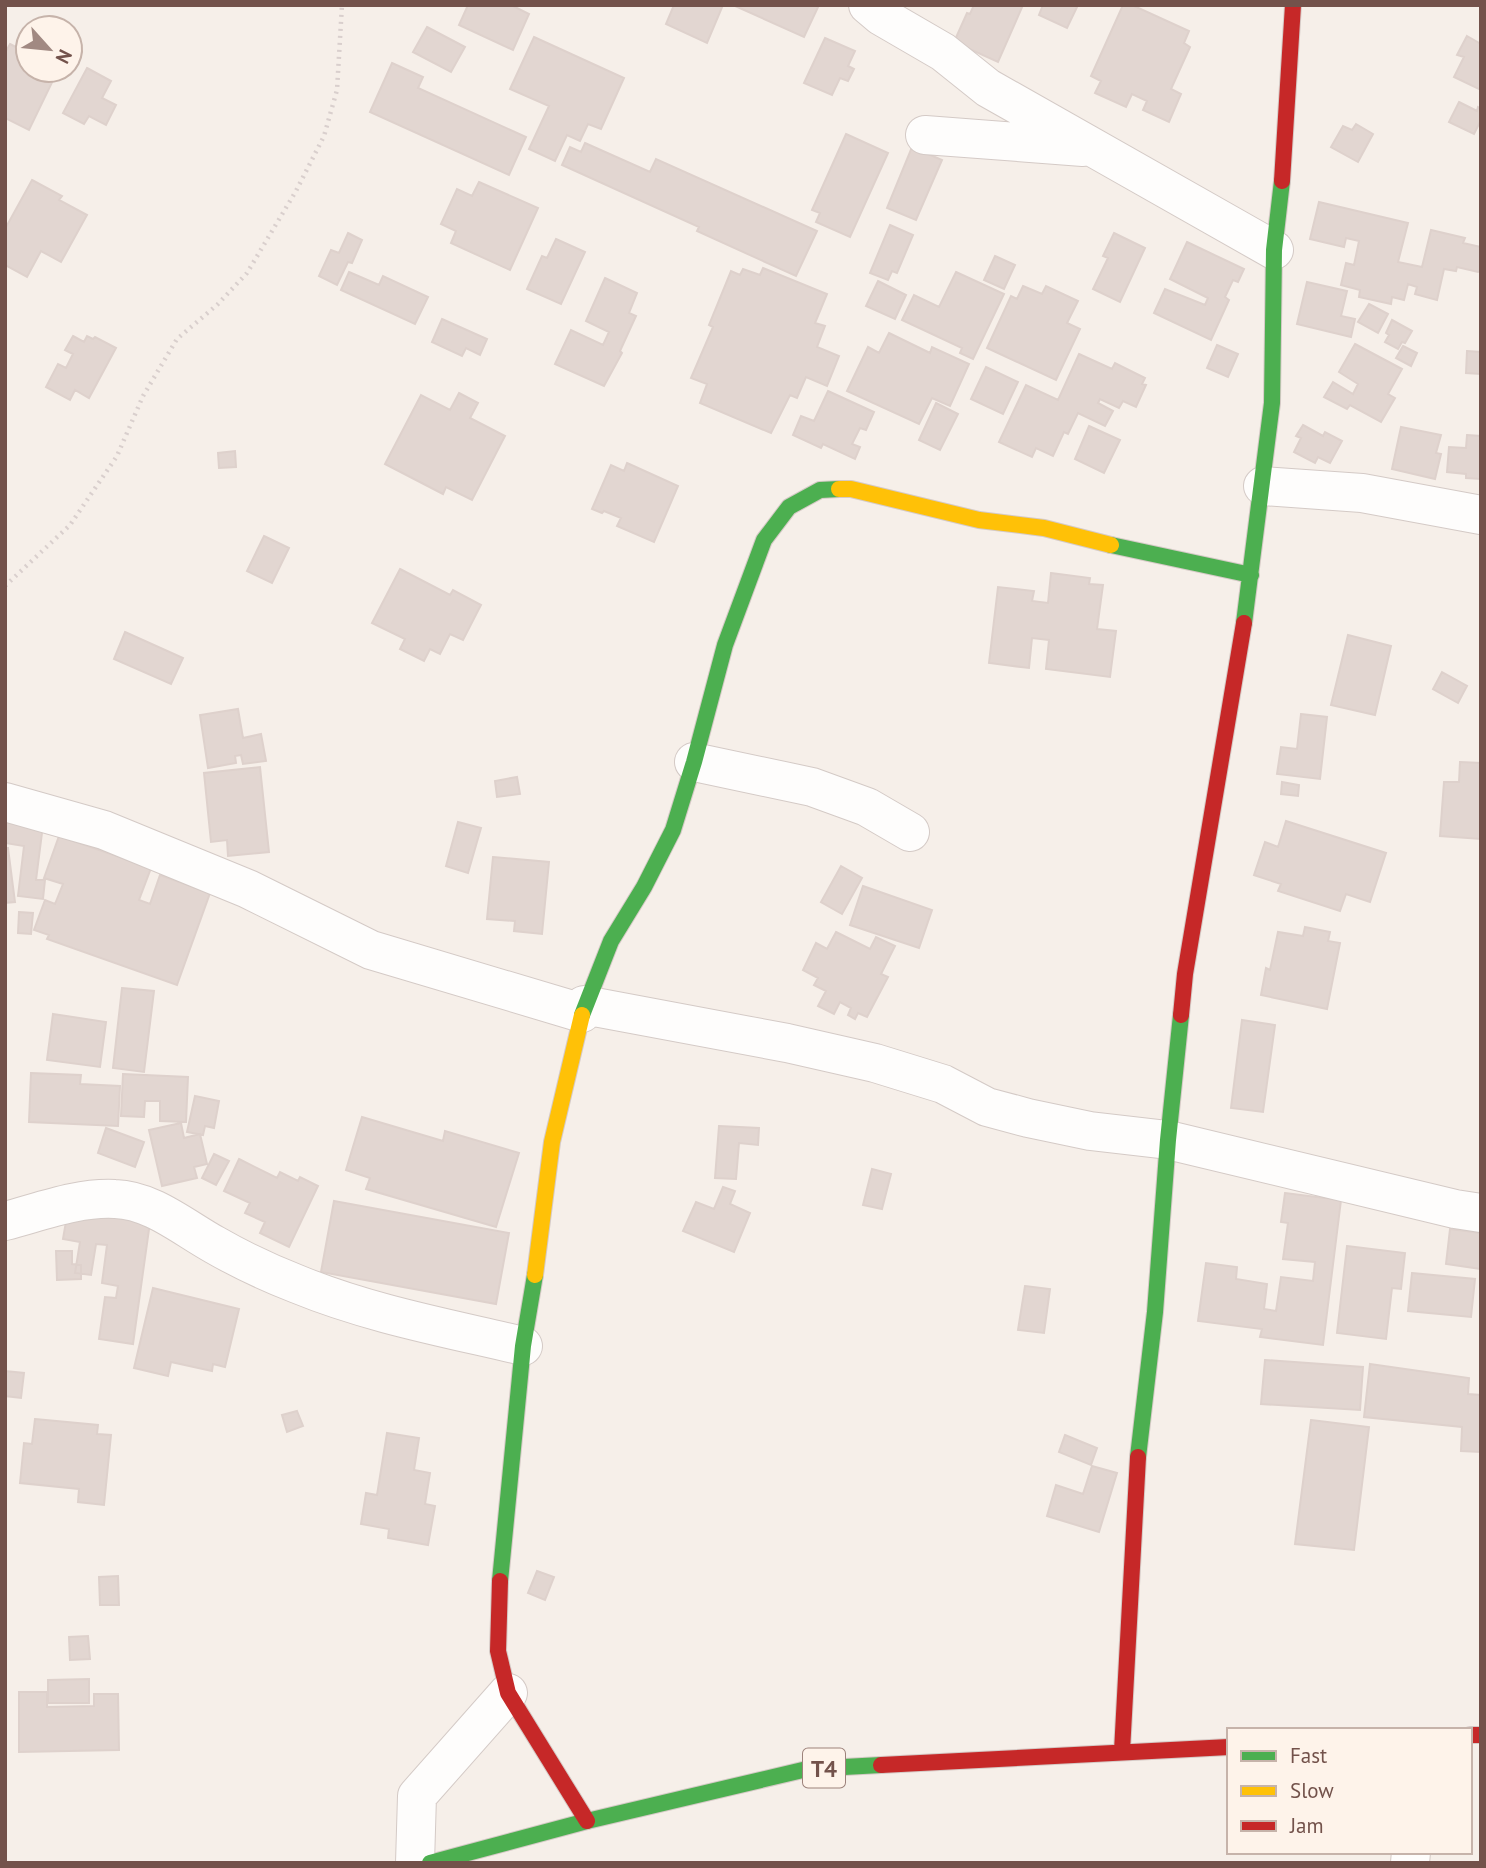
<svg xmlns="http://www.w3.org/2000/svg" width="1486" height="1868" viewBox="0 0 1486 1868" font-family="'PT Sans',sans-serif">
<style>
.building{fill:#e2d6d1;stroke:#ded1cc;stroke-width:2}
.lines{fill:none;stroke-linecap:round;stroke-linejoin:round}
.street-casing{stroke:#d4cac6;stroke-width:40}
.fast-casing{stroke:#d5cac6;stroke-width:18}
.slow-casing{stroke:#d5cac6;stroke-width:18}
.jam-casing{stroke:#d5cac6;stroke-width:18}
.path{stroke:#d9cfcd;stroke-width:4.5;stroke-dasharray:2 5;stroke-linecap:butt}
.street{stroke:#fefdfc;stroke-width:38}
.fast{stroke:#4caf50;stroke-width:16}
.slow{stroke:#ffc107;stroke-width:16}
.jam{stroke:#c62828;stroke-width:16}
.labels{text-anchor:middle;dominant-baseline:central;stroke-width:6;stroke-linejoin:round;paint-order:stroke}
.shield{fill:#fef3ea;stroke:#9d827b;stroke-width:2}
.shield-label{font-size:23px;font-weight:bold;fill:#73524b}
</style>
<rect width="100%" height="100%" fill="#f6efe9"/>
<!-- building -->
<path class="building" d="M468 5H511L529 14 513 50 459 25Z
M674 5H723L707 43 666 24Z
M733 5H819L804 37Z
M974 5H1023L998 62 954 42 967 13 970 14Z
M1043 5H1078L1067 28 1039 15Z
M1123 5H1132L1189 31 1184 43 1190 47 1171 89 1181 94 1169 122 1143 110 1147 101 1132 94 1126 107 1095 93 1101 81 1091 76Z
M427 27 465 47 451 72 413 52Z
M1467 36 1481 44V90L1454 77 1464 57 1457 55Z
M534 37 624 78 601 129 588 124 580 141 567 135 555 161 529 149 549 106 510 89Z
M825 38 855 51 848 66 854 69 848 81 840 78 832 95 804 83Z
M10 44 27 53 28 50V70H58L29 130 5 118V53Z
M392 63 423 77 418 88 526 137 509 175 370 112Z
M87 68 111 81 102 98 116 105 106 125 89 116 84 124 63 113Z
M1459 102 1477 111 1478 107 1481 109V120L1474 134 1449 122Z
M1356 124 1373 134 1358 162 1331 147 1343 126 1352 130Z
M846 134 888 153 850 237 816 222 820 213 812 210Z
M585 143 650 172 656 159 817 231 796 276 697 231 699 227 562 165 570 147 581 152Z
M912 147 942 160 916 220 887 208Z
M32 180 62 196 59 200 87 215 61 262 41 251 27 277 5 265V229Z
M479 182 538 208 510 270 451 243 456 231 441 224 457 189 472 196Z
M1319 202 1408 223 1398 262 1422 267 1431 230 1465 238 1463 243 1481 247V270L1478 272 1457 267 1456 271 1444 269 1437 300 1415 294 1417 287 1408 284 1404 300 1392 297 1391 304 1359 297 1360 290 1341 285 1346 263 1354 265 1359 241 1346 238 1344 247 1310 239Z
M890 225 913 235 897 273 892 271 888 280 870 273Z
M348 233 362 240 352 263 348 262 337 285 319 276 331 250 339 253Z
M1114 233 1145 248 1120 302 1093 289 1108 258 1103 256Z
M556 239 585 252 561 304 527 289 542 256 547 258Z
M1187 242 1244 269 1238 282 1233 280 1225 297 1229 300 1211 340 1154 313 1165 289 1205 305 1208 298 1170 279Z
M995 256 1015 265 1004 289 984 280Z
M763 268 827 294 815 323 825 326 817 347 839 356 827 386 806 377 797 398 790 395 771 433 700 403 707 384 691 378 713 327 709 325 731 271 740 275 743 269 760 275Z
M349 272 379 285 383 276 428 297 415 324 341 290Z
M956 272 1004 294 973 359 960 353 962 348 902 320 914 295 939 307Z
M605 278 637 293 629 313 636 316 620 351 622 353 604 386 555 364 571 330 603 345 609 332 586 321Z
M878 281 906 295 895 319 866 306Z
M1307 282 1347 291 1341 316 1355 319 1351 337 1297 324Z
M1023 286 1042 294 1046 286 1078 301 1067 323 1080 329 1056 380 987 348 1011 296 1017 299Z
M1369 304 1388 314 1378 333 1358 322Z
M442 319 487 339 480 355 466 348 462 356 432 342Z
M1392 320 1412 331 1405 343 1402 342 1398 349 1385 342 1389 335 1386 333Z
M889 333 930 353 932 347 969 364 950 406 932 398 919 424 847 391 868 347 879 353Z
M73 336 84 342 87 336 93 339 95 337 116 348 89 398 75 390 70 400 46 387 58 364 66 368 73 354 65 350Z
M1355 344 1402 369 1388 394 1395 398 1381 422 1350 405 1347 409 1324 397 1333 382 1353 394 1358 384 1339 372Z
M1217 345 1238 354 1228 377 1207 368Z
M1403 346 1417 353 1411 366 1396 358Z
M1467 351 1481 352V374L1466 373Z
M1079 354 1112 369 1115 363 1145 378 1142 384 1146 385 1136 407 1123 401 1119 408 1100 399 1098 403 1113 411 1105 426 1078 413 1068 434 1064 432 1053 456 1036 448 1032 457 999 442 1026 385 1058 400Z
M986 367 1018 382 1003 414 971 399Z
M828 391 874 412 866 430 860 428 852 444 860 447 855 459 823 444 821 448 793 435 801 416 814 421Z
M459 393 478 403 470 418 505 436 472 500 446 487 443 494 385 464 421 395 450 410Z
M936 403 958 414 940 450 919 440Z
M1303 425 1323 436 1325 432 1342 441 1330 463 1318 457 1315 463 1294 452 1301 438 1296 436Z
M1089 426 1120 440 1104 473 1075 459Z
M1401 427 1441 435 1436 453 1441 454 1435 479 1392 469Z
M1467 435 1481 436V479L1466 478V474L1447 472 1449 447 1466 448Z
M235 451 236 467 219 468 218 453Z
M627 463 678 486 654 542 617 526 621 518 604 511 602 513 592 509 611 465 624 471Z
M264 536 289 548 272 583 247 571Z
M400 569 450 595 453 590 481 605 463 640 450 634 440 654 430 649 424 661 400 649 405 639 372 623Z
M1051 573 1090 578 1089 584 1103 585 1097 629 1116 631 1110 677 1046 669 1049 640 1032 638 1029 668 989 663 998 587 1034 591 1032 601 1048 603Z
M125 632 183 658 171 684 114 659Z
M1348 635 1391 646 1375 715 1331 705Z
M1442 672 1467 686 1458 703 1433 689Z
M238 709 243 738 261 734 266 761 243 764 241 755 235 756 236 763 208 768 200 715Z
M1301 714 1327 717 1320 779 1277 774 1281 747 1297 749Z
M1460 762 1481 763V839L1440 836 1444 782H1459Z
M260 767 269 852 228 856 227 840 211 842 204 773Z
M517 777 520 794 497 797 495 781Z
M1282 782 1299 785 1298 796 1281 794Z
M5 821 43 825 36 880H45L43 899 18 896 24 846 5 843Z
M1286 821 1386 853 1370 902 1346 894 1340 911 1278 891 1281 884 1254 875 1265 842 1278 847Z
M458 822 481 828 468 873 446 866Z
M59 836 151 868 139 900 150 904 160 875 210 893 177 985 47 939 49 935 34 930 45 900 55 904 63 884 44 878Z
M5 848H8L15 902 5 903Z
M493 857 549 862 542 934 514 931 515 921 487 919Z
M841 866 862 878 842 914 821 902Z
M863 886 932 910 919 948 850 925Z
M19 912 33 913 31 934 18 933Z
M1305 927 1330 932 1328 941 1340 943 1327 1009 1261 995 1266 968 1270 970 1278 932 1303 936Z
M836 932 870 949 876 937 895 946 881 974 888 977 867 1017 858 1013 855 1019 848 1015 851 1008 840 1002 834 1014 818 1006 826 991 814 985 818 978 803 970 816 943 827 949Z
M122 988 154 991 144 1072 113 1068Z
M53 1014 106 1022 100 1067 47 1060Z
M1242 1020 1275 1025 1263 1112 1231 1108Z
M31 1073 81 1075 80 1084 120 1086 118 1126 29 1122Z
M123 1074 188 1077 186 1122 160 1121V1101H145L144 1117 121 1116Z
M195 1096 219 1101 214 1128 205 1126 203 1135 187 1132Z
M362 1117 443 1141 445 1131 519 1153 496 1227 366 1189 370 1178 346 1170Z
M181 1123 184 1138 200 1134 207 1164 194 1167 197 1178 162 1186 149 1130Z
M719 1126 759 1128 758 1145 739 1143 736 1179 715 1178Z
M106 1128 144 1142 135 1167 98 1153Z
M214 1154 229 1161 216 1185 202 1178Z
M239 1159 277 1178 280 1172 298 1181 300 1177 318 1186 289 1247 260 1233 265 1222 245 1213 250 1203 224 1191Z
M872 1169 891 1174 882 1209 863 1205Z
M723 1187 735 1191 730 1204 750 1213 734 1252 683 1231 696 1202 714 1209Z
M1285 1193 1341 1200 1323 1345 1260 1337 1262 1329 1198 1321 1206 1263 1237 1267 1236 1279 1267 1284 1264 1309 1276 1311 1281 1277 1313 1281 1315 1262 1283 1259 1288 1223 1281 1222Z
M334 1201 509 1233 496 1304 321 1272Z
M68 1210 150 1222 133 1344 99 1339 105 1297 116 1298 118 1286 102 1283 107 1245 96 1244 91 1275 75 1273 80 1242 63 1239Z
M1450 1229 1481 1233V1269L1446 1264Z
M1347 1246 1405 1253 1401 1289 1392 1288 1386 1339 1337 1333Z
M56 1251H72V1264L81 1265V1279L57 1280Z
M1412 1273 1475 1279 1471 1317 1408 1311Z
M1025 1286 1050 1289 1044 1333 1018 1330Z
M153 1288 239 1309 225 1367 213 1364 212 1371 171 1362 168 1376 134 1368Z
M1265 1360 1363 1367 1360 1410 1261 1404Z
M1370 1364 1469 1378 1468 1394 1481 1395V1452L1461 1451 1462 1427 1364 1417Z
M5 1371 24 1373 21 1398 5 1396Z
M297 1411 303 1426 287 1432 282 1415Z
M35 1419 98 1425 97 1434 111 1435 104 1505 78 1502 79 1489 20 1483 24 1443 32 1444Z
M1311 1420 1369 1427 1354 1550 1295 1544Z
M387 1433 419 1438 414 1470 430 1473 425 1504 435 1506 428 1545 388 1538 389 1529 361 1524 366 1493 377 1495Z
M1065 1435 1097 1448 1091 1465 1059 1452Z
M1092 1466 1117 1473 1099 1532 1047 1516 1056 1485 1083 1494Z
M537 1571 554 1577 545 1600 528 1593Z
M118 1576 119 1605H100L99 1577Z
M88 1636 90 1659 70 1660 69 1637Z
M89 1679V1703H48V1680Z
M19 1692H47V1707L94 1706V1694H118L119 1750 19 1752Z"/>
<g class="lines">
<defs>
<path id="street" d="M868 5 881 16 943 52 988 88 1274 250
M925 135 1083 147
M1263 486 1362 493 1481 515
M694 762 812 787 867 807 910 832
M5 802 104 830 248 889 371 950 582 1013
M584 1005 787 1043 875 1063 943 1084 987 1107 1028 1118 1090 1131 1168 1140 1455 1209 1481 1213
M5 1221C40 1212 78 1197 115 1199 152 1200 184 1228 215 1245 241 1260 269 1273 297 1284 370 1314 447 1328 523 1346
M415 1863 417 1796 508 1693
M1410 1863 1411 1852"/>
<path id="fast" d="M1111 545 1251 575
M1244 623 1272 403 1274 250 1282 181
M582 1015 611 941 644 887 673 830 694 762 725 645 764 540 789 507 820 490 839 489
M1138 1457 1155 1312 1168 1140 1181 1015
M500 1581 523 1346 535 1275
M430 1863 587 1821 807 1769 881 1765"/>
<path id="slow" d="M839 489H851L979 520 1044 528 1111 545
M535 1275 552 1142 582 1015"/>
<path id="jam" d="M1282 181 1293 5
M1181 1015 1185 974 1244 623
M500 1581 498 1651 508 1693 587 1821
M1470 1735H1481
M1122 1751 1138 1457
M881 1765 1229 1747"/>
</defs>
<!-- street casing -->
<use href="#street" class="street-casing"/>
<!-- fast casing -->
<use href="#fast" class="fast-casing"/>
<!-- slow casing -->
<use href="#slow" class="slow-casing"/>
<!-- jam casing -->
<use href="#jam" class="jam-casing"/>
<!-- path -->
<path class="path" d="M5 586 70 525 117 456 143 396 177 339 218 304 247 273 296 191 324 136 337 90 342 5"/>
<!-- street -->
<use href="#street" class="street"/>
<!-- fast -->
<use href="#fast" class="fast"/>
<!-- slow -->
<use href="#slow" class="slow"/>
<!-- jam -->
<use href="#jam" class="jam"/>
</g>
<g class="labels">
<!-- shield labels -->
<rect class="shield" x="803" y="1748.5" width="42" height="39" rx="5"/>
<g class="shield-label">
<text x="824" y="1768">T4</text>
</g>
</g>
<!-- border -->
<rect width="1486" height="1868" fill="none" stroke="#73524b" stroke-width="14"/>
<!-- legend -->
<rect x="1227" y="1728" width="245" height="126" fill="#fef3ea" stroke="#c6b3aa" stroke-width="2"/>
<rect x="1241" y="1751" width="35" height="10" fill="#4caf50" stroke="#c6b3aa" stroke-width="2"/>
<text x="1290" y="1763" font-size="21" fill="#73524b">Fast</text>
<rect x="1241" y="1786" width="35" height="10" fill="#ffc107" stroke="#c6b3aa" stroke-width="2"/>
<text x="1290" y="1798" font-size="21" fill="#73524b">Slow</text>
<rect x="1241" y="1821" width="35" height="10" fill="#c62828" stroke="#c6b3aa" stroke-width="2"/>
<text x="1290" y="1833" font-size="21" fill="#73524b">Jam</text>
<!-- north arrow -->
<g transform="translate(49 49) rotate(117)"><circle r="33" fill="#fef3ea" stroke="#c6b3aa" stroke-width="2"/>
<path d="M0-5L12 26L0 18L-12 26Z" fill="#a18982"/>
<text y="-10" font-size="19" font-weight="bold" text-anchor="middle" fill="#73524b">N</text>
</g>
</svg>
